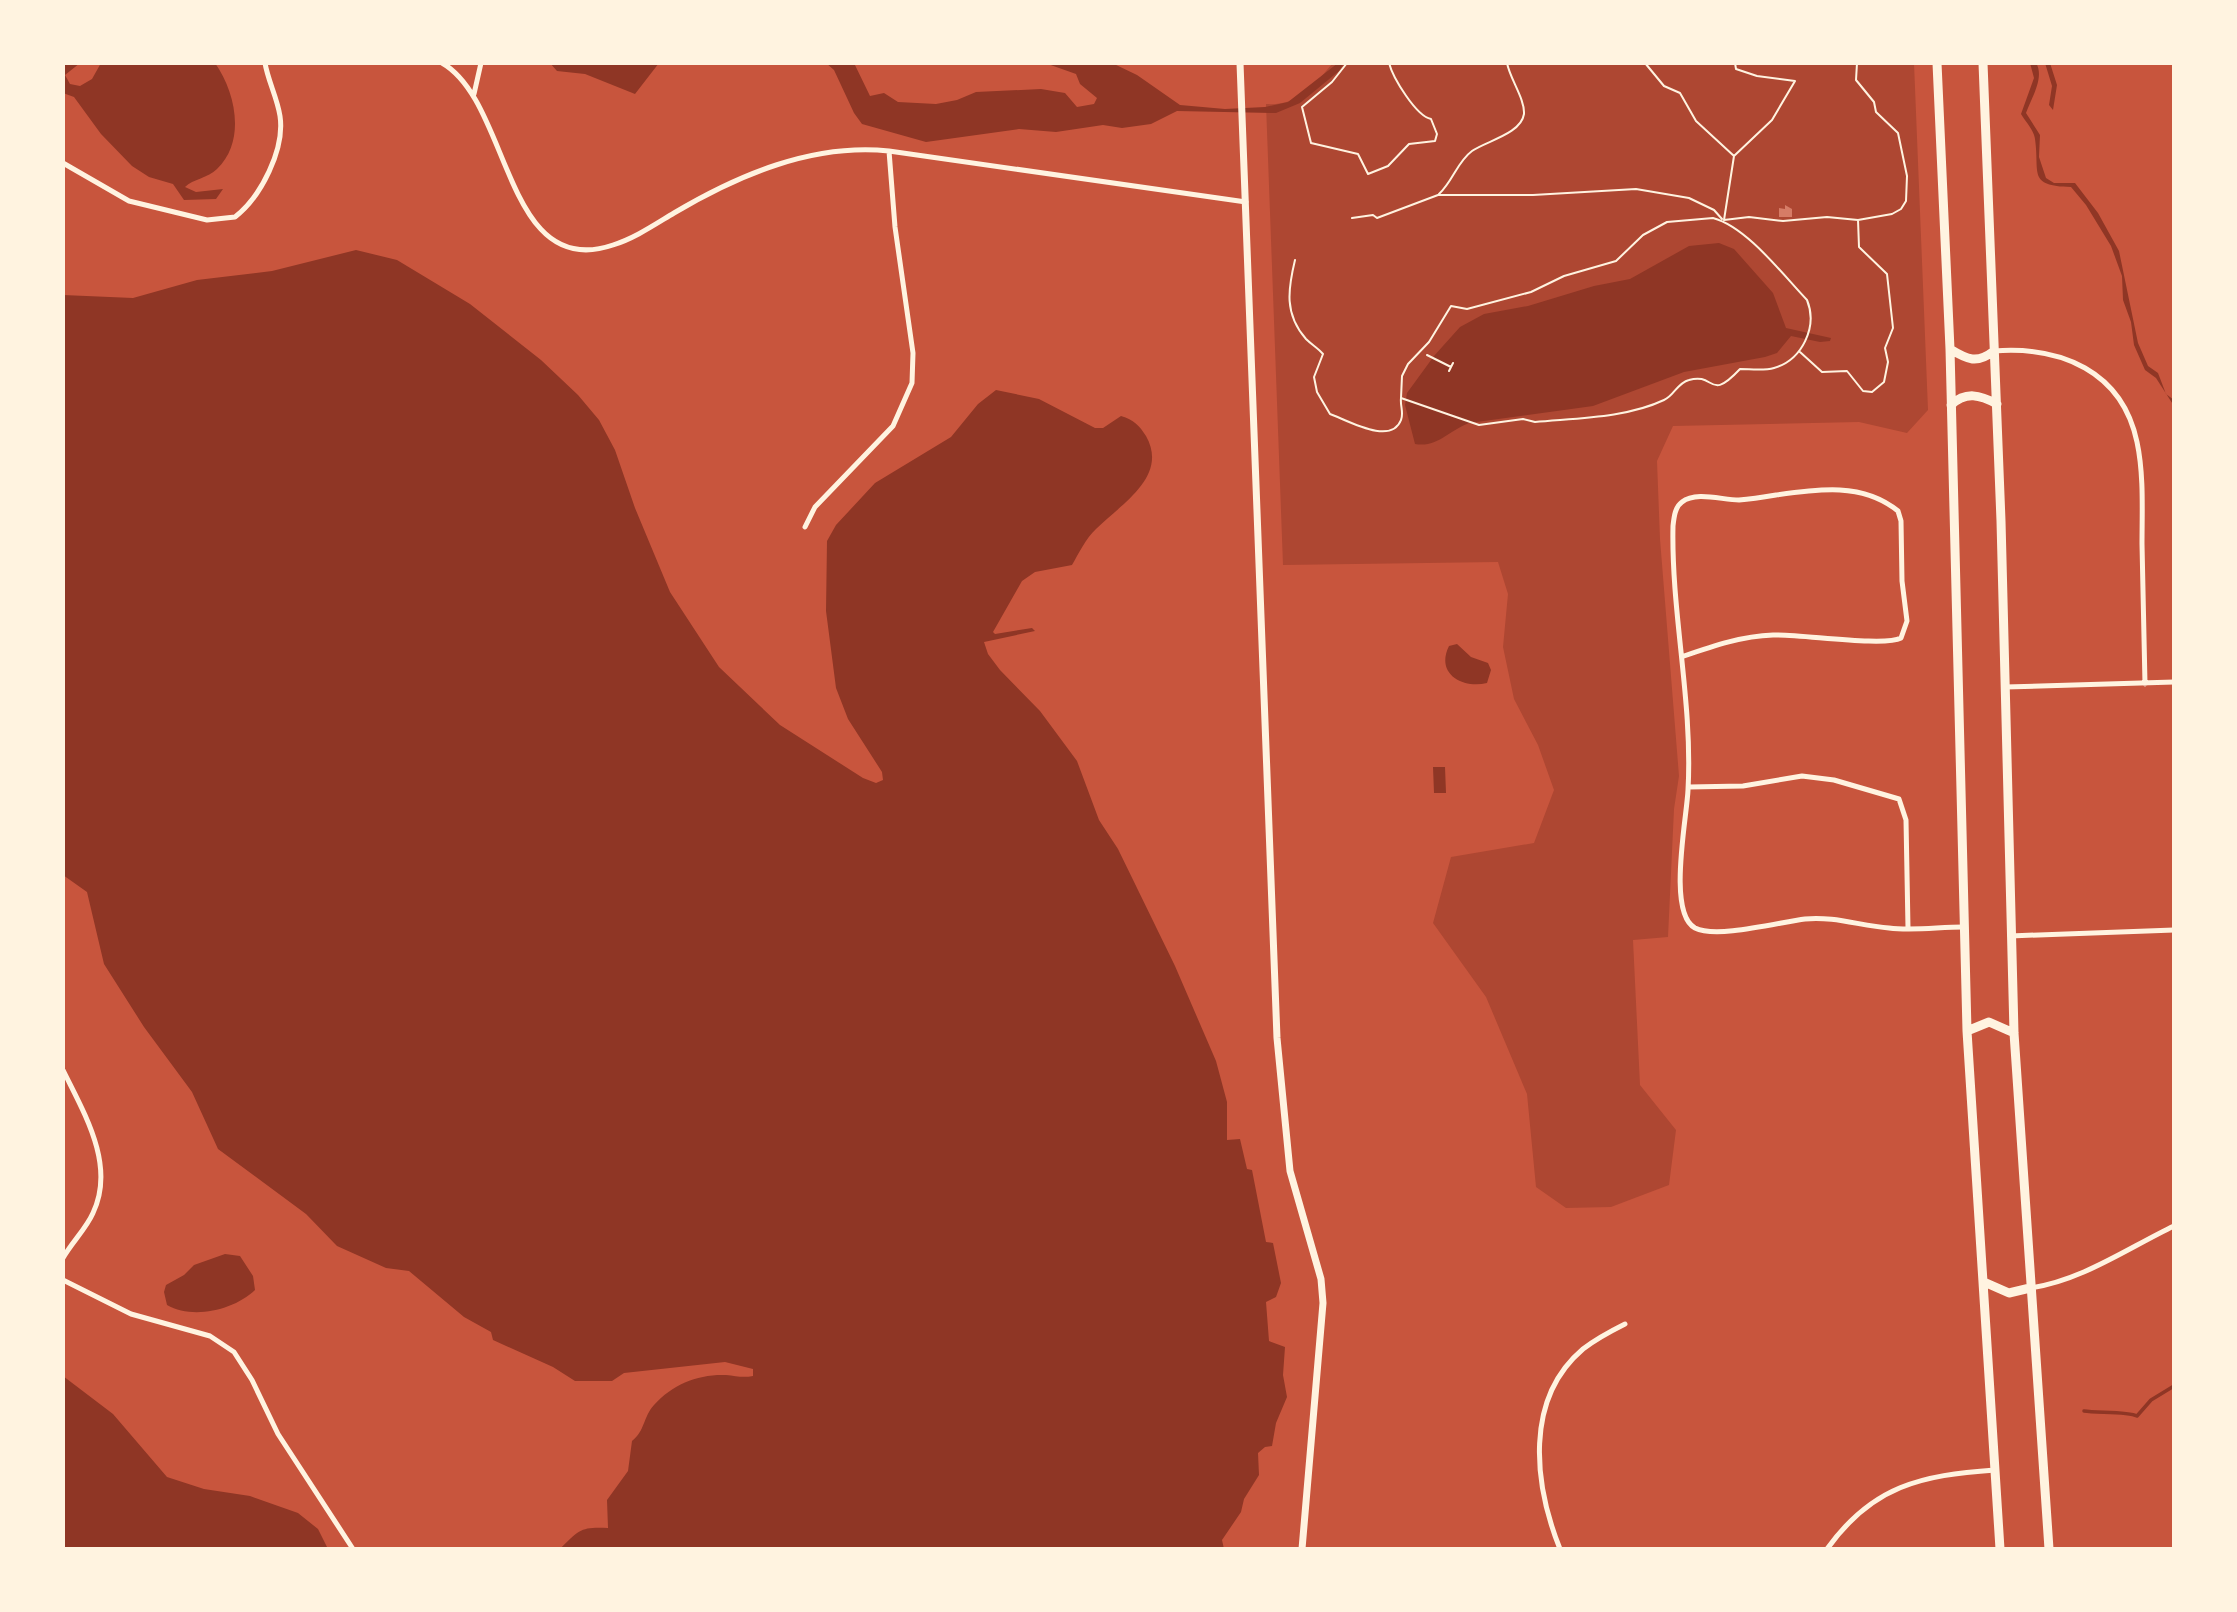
<svg xmlns="http://www.w3.org/2000/svg" width="2237" height="1612" viewBox="0 0 2237 1612" font-family="Quicksand,sans-serif">
<style>
.green{fill:#ae4732}
.water{fill:#8f3625}
.lines{fill:none;stroke-linecap:round;stroke-linejoin:round}
.stream{stroke:#8f3625;stroke-width:3.5}
.building{fill:#d67c66}
.path{stroke:#fff3e0;stroke-width:2}
.minor{stroke:#fff3e0;stroke-width:5}
.tertiary{stroke:#fff3e0;stroke-width:7}
.trunk{stroke:#fff3e0;stroke-width:9}
</style>
<rect width="100%" height="100%" fill="#c8553d"/>
<!-- green -->
<path class="green" d="M1333 63H1914L1928 410 1907 433 1859 422 1673 426 1657 461 1660 539 1679 776 1674 809 1668 937 1633 940 1640 1085 1676 1130 1669 1185 1611 1207 1566 1208 1536 1187 1527 1094 1486 997 1433 923 1451 857 1534 843 1554 790 1538 745 1514 699 1503 647 1508 594 1498 562 1283 565 1266 104C1299 106 1313 86 1333 63Z"/>
<!-- water -->
<path class="water" d="M63 63H80L65 75 70 84 80 86 92 79 101 63H215C236 93 246 141 217 169 208 178 193 179 185 187L196 192 223 189 216 199 184 200 173 184 149 177 132 166 101 134 74 97 63 93Z
M550 63H659L635 94 585 74 557 71Z
M826 63H854L870 96 884 93 898 102 936 104 957 100 976 92 1041 89 1065 93 1077 107 1094 104 1097 98 1080 84 1076 74 1045 63H1112L1137 75 1180 105 1225 109 1265 107 1288 102 1338 63H1344L1339 71 1300 103 1276 113 1177 111 1151 124 1122 128 1103 125 1056 132 1019 129 926 142 862 124 854 113 834 70Z
M2030 63H2036C2045 77 2031 99 2026 113L2040 135 2039 157 2046 178 2054 183H2075L2098 213 2119 251 2138 343 2148 366 2158 373 2166 394 2174 400V406L2156 378 2145 370 2134 345 2131 322 2123 300 2122 276 2111 246 2086 205 2071 187C2027 186 2040 173 2035 139 2034 130 2025 121 2021 114L2034 78Z
M2045 63H2050L2057 85 2053 110 2049 105 2052 86Z
M1719 243 1734 249 1773 293 1786 328 1831 338 1830 341 1820 342 1791 336 1777 353 1765 357 1684 372 1593 406 1469 423C1448 431 1437 448 1415 444L1405 405 1407 393 1434 356 1460 327 1484 314 1528 306 1594 286 1630 279 1689 246Z
M356 250 397 260 470 304 541 360 578 395 599 420 615 450 635 508 670 592 719 667 780 725 863 778 876 783 883 780 882 772 848 719 836 688 826 611 827 541 836 525 875 483 951 437 978 404 996 390 1039 399 1095 428H1103L1121 416C1134 420 1139 425 1146 436 1169 477 1121 504 1096 529 1086 538 1079 553 1072 565L1035 572 1022 581 993 632 995 634 1032 628 1035 631 984 642 988 654 1000 670 1040 711 1077 761 1099 820 1118 849 1175 966 1216 1061 1227 1102V1140L1240 1139 1247 1169 1252 1170 1266 1242 1273 1243 1281 1283 1276 1297 1266 1302 1269 1341 1285 1347 1283 1375 1287 1397 1276 1423 1272 1446 1265 1447 1258 1453 1259 1475 1244 1499 1241 1512 1222 1540 1224 1549H560C580 1529 581 1527 608 1528L607 1500 628 1471 632 1441C645 1431 643 1417 654 1405 673 1384 698 1374 726 1375 736 1376 743 1378 753 1376V1369L725 1362 624 1373 612 1381H575L553 1367 493 1340 491 1332 464 1317 409 1271 386 1268 337 1246 306 1214 218 1149 192 1092 144 1027 104 964 87 892 63 875V295L133 298 197 280 272 271Z
M1457 644 1471 657 1488 663 1491 670 1487 683C1463 689 1435 674 1449 646Z
M1433 767H1445L1446 793H1434Z
M225 1254 240 1256 253 1276 255 1290C234 1310 193 1320 167 1305L164 1292 166 1285 184 1275 194 1265Z
M63 1376 113 1414 167 1477 204 1489 250 1496 298 1513 318 1529 328 1549H63Z"/>
<g class="lines">
<!-- stream -->
<path class="stream" d="M2084 1411C2097 1413 2128 1411 2137 1416L2151 1400 2174 1386"/>
</g>
<!-- building -->
<path class="building" d="M1785 205 1792 209V217H1779V208L1785 209Z"/>
<g class="lines">
<!-- path -->
<path class="path" d="M1347 63 1332 82 1302 107 1311 143 1358 154 1368 174 1388 166 1409 144 1435 141 1437 134 1431 119C1416 116 1393 78 1389 63
M1645 63 1664 86 1680 93 1696 121 1734 156
M1439 194C1453 181 1457 162 1472 151 1486 141 1521 134 1524 114 1525 99 1510 79 1507 63
M1352 218 1373 215 1377 218 1438 195H1533L1636 189 1689 198 1714 210 1722 219
M1713 218C1747 227 1783 275 1807 300 1818 327 1802 360 1774 368 1764 371 1750 369 1740 369 1708 403 1716 372 1689 380 1677 383 1674 396 1664 400 1626 418 1577 418 1535 422L1523 419 1479 425 1401 398 1402 376 1408 364 1429 342 1451 306 1467 309 1531 292 1564 276 1616 261 1643 235 1667 222Z
M1724 220 1749 217 1783 221 1827 217 1858 220 1892 214 1901 209 1906 201 1907 176 1898 133 1876 112 1874 102 1856 80 1857 63
M1724 220 1734 156 1772 120 1795 81 1757 76 1736 69 1735 63
M1295 260C1288 289 1284 314 1306 339 1312 345 1318 348 1323 354L1314 377 1317 392 1330 414C1347 420 1391 446 1401 420 1404 413 1400 406 1401 398
M1800 352 1822 372 1847 371 1863 391 1872 392 1884 382 1888 362 1885 348 1893 328 1887 274 1859 247 1858 220
M1427 355 1451 367
M1449 371 1453 363"/>
<!-- minor -->
<path class="minor" d="M442 63C511 102 504 282 613 245 635 238 654 225 674 213 738 175 813 143 889 151L1246 202
M474 94 481 63
M63 163 129 201 207 220 235 217C261 197 285 149 280 116 277 97 268 81 265 63
M1994 351C2061 346 2122 371 2137 442 2144 475 2142 511 2142 544 2143 591 2144 637 2145 684
M805 527 815 507 893 426 912 383 913 353 895 227 889 151
M1684 656C1713 646 1742 636 1773 635 1801 634 1884 647 1901 638L1907 621 1902 581 1901 521 1898 511C1863 482 1817 489 1776 495 1764 497 1751 499 1739 500 1722 500 1696 491 1682 502 1675 507 1674 517 1673 526 1671 613 1693 702 1688 790 1687 817 1667 913 1695 928 1717 939 1780 922 1805 919 1834 916 1861 926 1889 928 1913 931 1939 927 1963 927
M2005 687 2174 682
M1689 787 1743 786 1802 776 1834 780 1899 799 1906 820 1908 928
M2010 936 2174 930
M63 1070C84 1113 116 1165 93 1213 86 1229 72 1242 63 1258
M63 1280 131 1314 210 1336 234 1352 252 1380 278 1434 353 1549
M2030 1288C2081 1281 2128 1248 2174 1226
M1560 1549C1534 1484 1524 1399 1583 1349 1596 1339 1611 1331 1625 1324
M1827 1549C1872 1486 1921 1475 1995 1470"/>
<!-- tertiary -->
<path class="tertiary" d="M1240 63 1277 1038 1290 1171 1321 1279 1323 1303 1302 1549"/>
<!-- trunk -->
<path class="trunk" d="M1937 63 1950 349 1967 1031 2000 1549
M1983 63 2001 521 2014 1033 2049 1549
M1950 349C1968 360 1977 364 1994 351
M1951 405C1966 391 1980 395 1997 404
M1967 1031 1989 1022 2014 1033
M1984 1282 2009 1293 2030 1288"/>
</g>
<!-- border -->
<rect width="2237" height="1612" fill="none" stroke="#fff3e0" stroke-width="130"/>
</svg>
